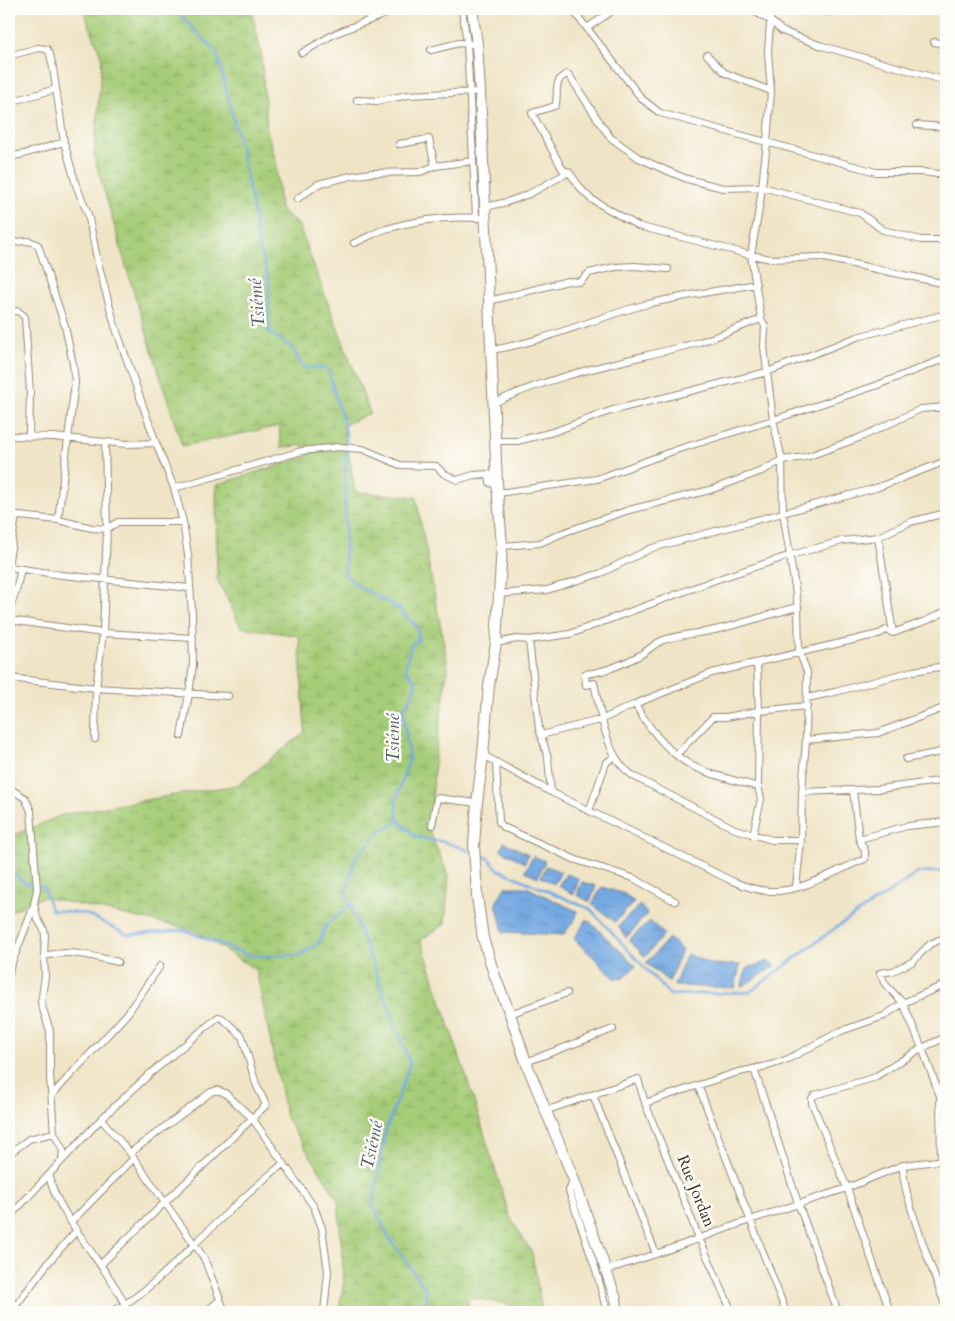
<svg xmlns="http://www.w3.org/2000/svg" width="955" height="1321" viewBox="0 0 955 1321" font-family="Cardo,serif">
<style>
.wetland{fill:url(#wetland-marsh);stroke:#707b4a}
.water{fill:url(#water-ripples);stroke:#586980}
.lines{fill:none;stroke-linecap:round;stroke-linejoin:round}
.stream{stroke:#75a8e1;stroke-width:2.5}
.minor-casing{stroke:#958772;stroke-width:8}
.primary-casing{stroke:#958772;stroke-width:12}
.minor{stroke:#fff;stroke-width:6}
.primary{stroke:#fff;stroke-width:10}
.labels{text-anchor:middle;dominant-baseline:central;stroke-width:5;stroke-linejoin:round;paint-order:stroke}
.street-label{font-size:16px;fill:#3b2a1e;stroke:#fdfcf7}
.water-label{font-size:18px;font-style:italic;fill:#525c6c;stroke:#fdfcf7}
</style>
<defs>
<pattern id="wetland-marsh" width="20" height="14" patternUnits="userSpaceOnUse" patternTransform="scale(1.25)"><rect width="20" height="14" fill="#a5cc77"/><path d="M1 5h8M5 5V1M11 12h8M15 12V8" fill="none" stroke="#8faf66"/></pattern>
<pattern id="water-ripples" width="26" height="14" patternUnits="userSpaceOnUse" patternTransform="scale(1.25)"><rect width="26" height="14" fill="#75a8e1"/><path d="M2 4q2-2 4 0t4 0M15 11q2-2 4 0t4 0" fill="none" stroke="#6189b6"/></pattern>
</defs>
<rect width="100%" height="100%" fill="#fdfcf7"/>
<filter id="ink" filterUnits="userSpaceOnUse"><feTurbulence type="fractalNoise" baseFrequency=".02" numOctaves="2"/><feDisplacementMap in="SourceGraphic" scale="10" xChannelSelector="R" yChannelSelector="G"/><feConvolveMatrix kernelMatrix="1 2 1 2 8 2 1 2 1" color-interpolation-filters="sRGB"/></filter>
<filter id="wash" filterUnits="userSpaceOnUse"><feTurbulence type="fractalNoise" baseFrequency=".0096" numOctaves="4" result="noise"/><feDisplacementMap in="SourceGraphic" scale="20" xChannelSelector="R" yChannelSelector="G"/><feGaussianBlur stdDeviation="1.12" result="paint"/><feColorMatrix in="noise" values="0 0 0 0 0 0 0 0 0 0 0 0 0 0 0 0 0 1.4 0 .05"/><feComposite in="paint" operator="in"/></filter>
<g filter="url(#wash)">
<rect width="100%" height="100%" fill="#efe4c6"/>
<!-- wetland -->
<path class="wetland" d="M83 9H251L261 52 267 130 276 162 280 209 298 224 370 413 344 425 355 492 416 497 448 666 435 758 430 833 449 876 445 924 421 940 469 1085 510 1217 532 1253 542 1312H515L506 1304 468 1297V1312H339L344 1280 338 1199 286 1118 256 970 194 930 43 897 9 912V837L65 814 192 792 238 785 305 732 299 636 241 627 217 579 216 485 308 456 302 445 281 448 279 426 182 446 130 280 94 156 102 58Z"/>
<!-- water -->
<path class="water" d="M504 842 528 854 525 863 501 850Z
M533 856 545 861 538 877 525 871Z
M546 866 561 872 554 884 541 877Z
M566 874 579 879 574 894 558 886Z
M582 882 596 886 590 902 577 895Z
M505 887H526L577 911 576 918 563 935 503 932 496 903Z
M602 887 625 894 634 902 615 922 592 904Z
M640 905 647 914 626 938 618 926Z
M587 919 636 966 622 979 615 978 574 939Z
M650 921 664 934 645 957 629 940Z
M669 938 682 950 669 982 646 963Z
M687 954 711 964 740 965 735 988 674 986Z
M768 961 776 966 741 987 747 968Z"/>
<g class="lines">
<!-- stream -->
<path class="stream" d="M175 9 217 53 241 150 253 208 257 238 269 282V332L292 348 303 367 328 369 346 433 345 574 357 586 396 606 417 627 419 639 411 645 405 669 416 681 412 696 403 709 409 760 396 799 398 821 380 832 355 858 346 893 410 1064 385 1133 373 1206 388 1236 426 1290V1312
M399 821 416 837 445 842 470 851
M478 854 488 858 499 870 590 909 670 995 750 992 831 931 918 873 946 871
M9 870 25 883 44 887 51 910 86 914 128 935 184 930 251 956 300 955 319 943 326 925 352 904"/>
</g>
</g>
<g filter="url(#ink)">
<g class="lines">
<defs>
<path id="minor" d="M462 9 467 43 476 217
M572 9 642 99 660 113 876 172H922L946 175
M750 9 771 21 782 31 822 46 946 81
M771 9 768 52 771 91 767 143 760 203 751 255 761 319 765 326 764 347 773 420 782 460 783 512 798 607 799 651 807 672 806 740 802 792 801 840 796 887
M827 12V9
M587 28 615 9
M934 42 946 44
M431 50 459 43 477 44
M302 53 334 34 398 9
M707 55 725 73 771 91
M9 56 38 48 47 49 50 54 53 68 64 142 76 185 88 214 98 263 115 326 156 443 174 488 183 522 188 555 192 614 193 665 189 694 181 736
M357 100 377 101 408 95 473 92
M9 102 56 89
M917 125 946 127
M399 144 429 139 435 166
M9 157 24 154 64 142
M297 199 318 184 351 176 371 173 420 172 435 166 473 161
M485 207 507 202 529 194 569 172
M946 240H921L883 230 860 213 762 187 723 188 687 179 663 169 639 158 611 138 602 126 569 75 567 74C551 81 560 96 555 106L532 113 563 170 569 172 582 190 591 199 638 226 751 255 771 259 820 257 946 284
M354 243C365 239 375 232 386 229 415 220 448 216 479 218
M9 244C20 241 28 239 38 245L65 326 73 364 75 382 58 520
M489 301 568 281 580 282 589 273 615 267 635 266 668 269
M9 311H18L25 317 30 393 29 437
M491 350C543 342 590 320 640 306 678 296 718 291 756 284
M494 403C556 373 629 361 696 343 718 337 739 327 761 319
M9 436 53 437 127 444 156 443
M495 441H517L553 432 610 411 767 372 857 337 946 314
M174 488 302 451 339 447 363 449 400 465 436 466 443 473 457 480 474 475 489 474 490 483 497 484
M498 493 597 479 676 450 773 420 875 386 946 358
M9 515 58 520 92 528 107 529 118 522H183
M878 537 893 633
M502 546 540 543 565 532 629 510 710 490 762 471 782 460 806 457 859 438 921 409 946 407
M9 560 16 516
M9 567 62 575 190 588
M499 594 547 590 601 573 652 548 876 488 946 461
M798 607C769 614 739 625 710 631 693 634 676 635 661 641 654 644 649 650 642 654 624 664 606 672 585 674L586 685 594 683C599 705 605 744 619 762 623 768 628 772 633 776L735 829 772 840H801
M9 611 16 591 21 569
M9 620 103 633 193 638
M529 640 539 729 548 758 551 792
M496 643 517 639 529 640 570 634 715 580 791 555 842 541 878 537 910 522 946 513
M9 678 96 688 228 696
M807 698 835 692 913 671 946 666
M635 704C650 730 670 757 699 769 718 777 738 781 758 787
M541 735 603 719 635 704 712 673 879 634 886 630 893 633 928 620 946 611
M95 739 96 688 103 633 105 579 107 529 105 443
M806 740 878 733 946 707
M483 755 551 792 732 881C744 886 757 891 770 891 801 893 836 870 865 859V851L859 839 853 791
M676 755 713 717H726L759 711 807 706
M906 759 946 751
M496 762 499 822 503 827 576 860 633 878 675 901
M9 788 25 798 31 811 37 889 34 904 37 918 44 930 45 935 44 956 45 976 41 1003 50 1031V1076L54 1133 63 1150 62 1158
M802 792 879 789 946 780
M589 811 606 763 615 756
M432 825 437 798 477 803
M753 835 761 799 758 787 759 711 757 663
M859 839 907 826 946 822
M44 956C72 949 91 956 118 962
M9 975 10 968 34 906
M510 1014 567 993
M526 1062 613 1029
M754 1069 798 1203 838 1312
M698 1085 786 1312
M52 1095 127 1014 160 966
M593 1095 656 1254
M645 1103 735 1073 771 1065 788 1059 841 1031 884 1016 903 1003 946 984
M545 1111 638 1079 645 1103 699 1238 732 1312
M101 1119 130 1153 204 1258 225 1312
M130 1153 211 1092 217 1090 225 1093 252 1118 314 1207 322 1228 328 1272 324 1312
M9 1154 29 1139 54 1133
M941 1160 940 1096 922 1048 903 1003 885 984 880 973 893 971 912 962 930 944 946 937
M903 1165C902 1180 908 1196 912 1211 922 1243 934 1275 946 1307
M50 1174C48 1198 100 1262 114 1285 120 1294 124 1303 129 1312
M574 1180 569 1191 596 1270 607 1312
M9 1203 13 1213
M9 1220 13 1213 101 1119 151 1073 218 1017 222 1018 242 1036 256 1084 266 1105 100 1265
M72 1221 133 1159
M606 1270 656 1254 750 1220 847 1188 903 1165 946 1160
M11 1312 48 1263 77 1230
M112 1312C150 1291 179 1259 210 1229 234 1206 258 1184 284 1163
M205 1312 220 1300
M315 1312 325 1311
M890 1312 847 1188 812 1103V1098L815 1095 873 1078 922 1048 946 1037"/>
<path id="primary" d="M472 9 477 44 480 92 497 484 502 546 496 643 489 685 483 755 477 803 474 845 477 896 483 938 494 974 510 1014 526 1062 574 1180 616 1299 618 1312"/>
</defs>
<!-- minor casing -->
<use href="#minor" class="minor-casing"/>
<!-- primary casing -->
<use href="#primary" class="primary-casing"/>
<!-- minor -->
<use href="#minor" class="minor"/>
<!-- primary -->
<use href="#primary" class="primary"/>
</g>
</g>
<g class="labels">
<!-- street labels -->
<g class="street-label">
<text transform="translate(696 1191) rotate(68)">Rue Jordan</text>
</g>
<!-- water labels -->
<g class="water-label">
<text transform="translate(257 303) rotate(-95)">Tsiémé</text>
<text transform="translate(393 738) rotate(-90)">Tsiémé</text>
<text transform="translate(372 1145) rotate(-78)">Tsiémé</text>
</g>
</g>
<!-- margin -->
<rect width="955" height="1321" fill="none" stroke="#fdfcf7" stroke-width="30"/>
</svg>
